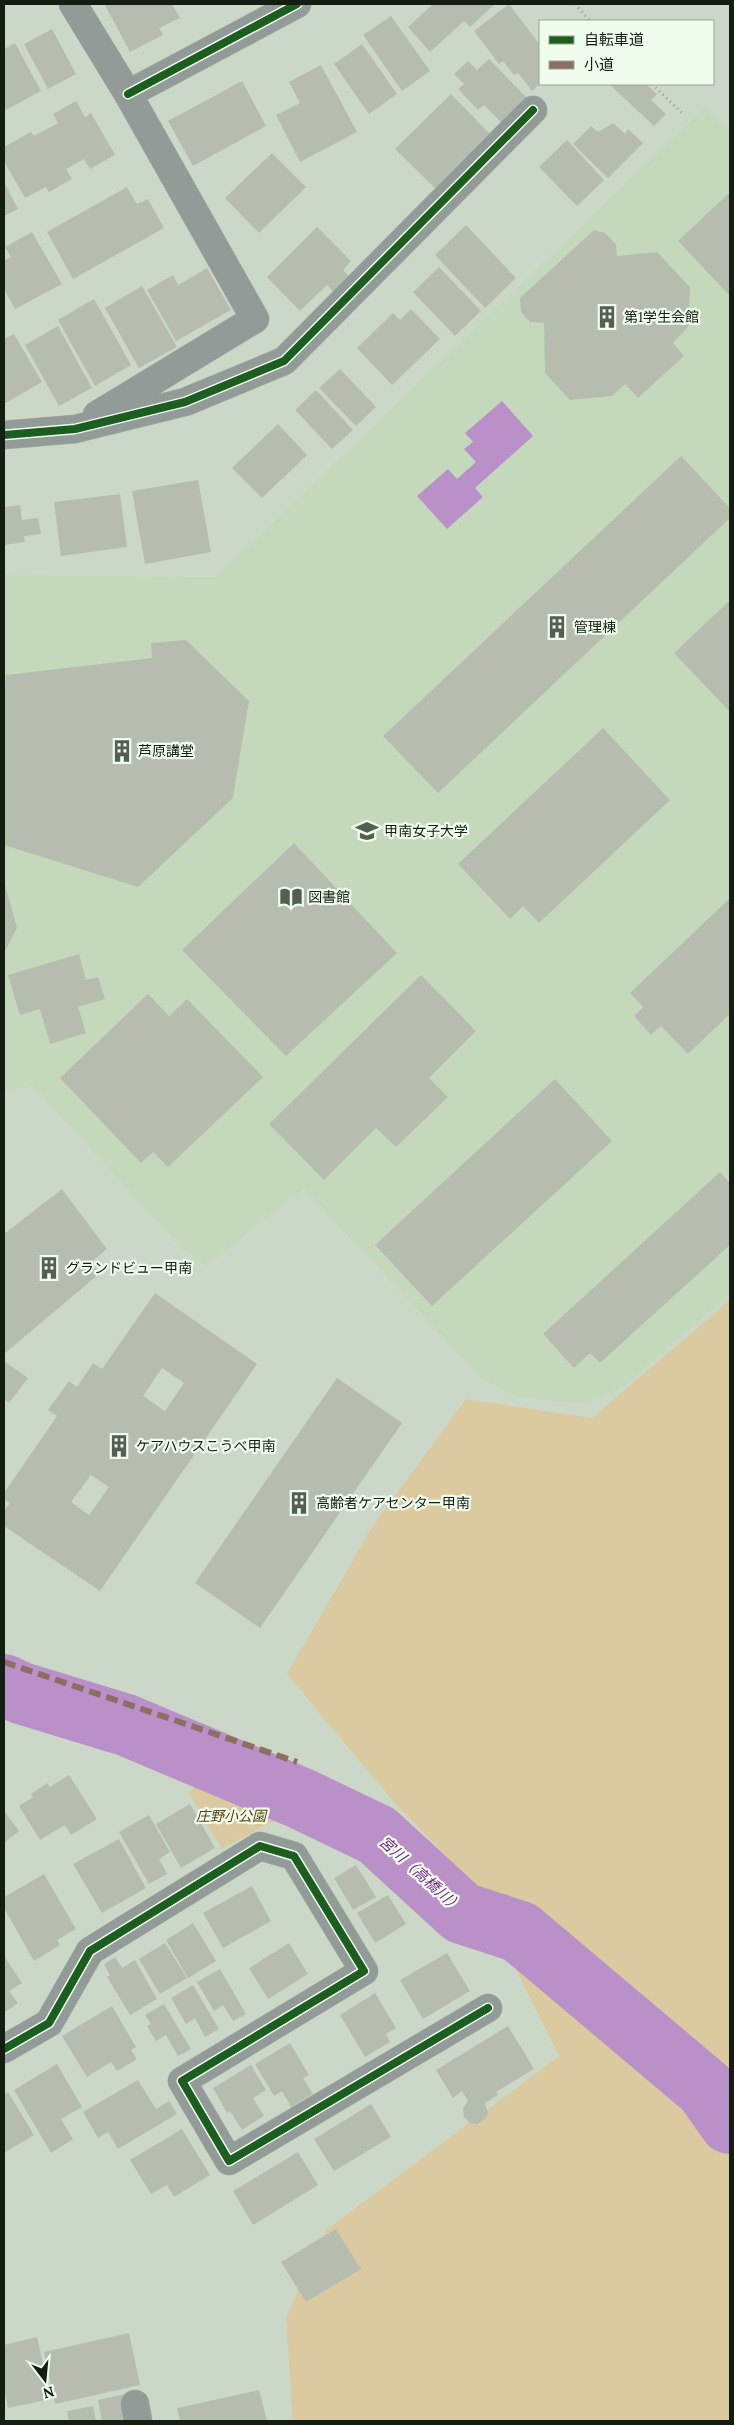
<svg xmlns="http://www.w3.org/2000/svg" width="734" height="2425" viewBox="0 0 734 2425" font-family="Lora,'Noto Sans JP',serif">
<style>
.built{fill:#c4d9bc}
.green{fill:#dbcaa0}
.water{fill:#ba90c8}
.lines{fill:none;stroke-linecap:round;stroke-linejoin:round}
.river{stroke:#ba90c8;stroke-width:62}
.building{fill:#b7bdae;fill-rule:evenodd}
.minor-casing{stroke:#acb5a8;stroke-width:29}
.path{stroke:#939b94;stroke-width:3;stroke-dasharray:1 4;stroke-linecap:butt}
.minor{stroke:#929b98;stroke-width:28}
.quiet{stroke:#8d6e63;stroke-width:6;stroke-dasharray:12 6;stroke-linecap:butt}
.cycleway-casing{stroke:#f1fdec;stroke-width:11}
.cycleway{stroke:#1b5e20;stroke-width:8}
.labels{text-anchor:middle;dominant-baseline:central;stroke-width:4.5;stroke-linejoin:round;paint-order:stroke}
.poi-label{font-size:14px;fill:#141d11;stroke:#f1fdec;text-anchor:start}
.park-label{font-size:14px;font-style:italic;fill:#573d10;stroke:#f1fdec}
.water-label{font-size:15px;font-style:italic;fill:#772690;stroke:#f1fdec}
</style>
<rect width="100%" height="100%" fill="#ccd8c7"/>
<!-- built -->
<path class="built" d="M705 107 724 126 730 127V1294L623 1388 581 1404 515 1397 480 1377 304 1189 206 1266 182 1249 33 1086 4 1092V575L216 577Z"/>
<!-- green -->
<path class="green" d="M730 1300V2421H293L286 2318 326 2230 559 2056 473 1884 393 1801 287 1674 372 1527 466 1399 592 1418Z
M209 1780 269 1806 277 1819 222 1849 188 1792Z"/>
<!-- water -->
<path class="water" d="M502 401 533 436 475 488 483 497 447 529 417 496 448 469 457 479 476 462 464 449 473 442 465 433Z"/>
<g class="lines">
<!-- river -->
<path class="river" d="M4 1685 21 1693 126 1725 302 1799 377 1835 462 1913 520 1932 706 2089 730 2123"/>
</g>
<!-- building -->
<path class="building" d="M107 4H172L180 18 159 28 163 35 130 52 105 5Z
M433 4H495L470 27 464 21 430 52 408 27Z
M509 4 540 45V84L532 91 518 73 514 75 503 61 499 64 474 31Z
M391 16 430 71 402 91 363 35Z
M52 29 76 74 48 89 24 44Z
M15 43 41 91 4 111V49Z
M362 44 397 94 369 114 334 64Z
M489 59 528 99 502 123 484 105 478 110 458 89 464 84 454 74 468 61 477 70Z
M321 65 357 132 300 162 276 115 300 103 289 82Z
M242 81 266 126 193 166 168 121Z
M609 84H646L657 94 651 100 666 114 654 126Z
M451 94 491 135 436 189 395 149Z
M76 101 85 117 91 113 115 155 90 169 84 159 66 169 72 179 49 192 46 187 25 198 4 161V147L31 132 34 136 58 123 53 114Z
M613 123 625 134 628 129 643 143 608 178 573 144 591 126 598 132Z
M567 140 604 180 577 206 539 167Z
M272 153 306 187 259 233 225 198Z
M4 182 18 209 4 216Z
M127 187 137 204 148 199 164 228 73 279 47 232Z
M730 192V296L678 241Z
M466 225 516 278 485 308 435 255Z
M317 227 351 261 343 270 351 278 335 294 327 285 300 311 267 277Z
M594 230 605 233 616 244 617 256 657 252 690 287 688 327 673 343 684 356 638 398 625 384 612 396 570 400 545 373 544 323 530 322 521 312 520 298Z
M32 232 62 284 15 309 4 289V261L11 257 5 247Z
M439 267 481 311 455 336 413 292Z
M207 268 231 310 176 341 147 290 173 275 178 285Z
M142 286 177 347 139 368 105 308Z
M94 299 131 365 95 386 58 320Z
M411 309 440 339 392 385 357 348 393 313 400 320Z
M58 326 92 388 59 406 25 345Z
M14 334 42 382 4 404V339Z
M340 369 376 407 356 426 319 388Z
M316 390 353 430 332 449 295 410Z
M278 424 307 455 262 498 232 468Z
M681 456 730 508V518L438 793 383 736Z
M198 480 211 552 145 564 132 491Z
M120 494 127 547 61 556 54 502Z
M20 505 22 520 38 518 41 534 24 536 25 542 4 545V507Z
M730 600V712L674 653Z
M186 640 249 701 233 798 138 887 4 845V703L6 675 152 658 151 643Z
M603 728 670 800 539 923 523 906 510 919 458 864Z
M294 843 397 953 286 1056 182 950Z
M4 881 17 928 4 953Z
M730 898V1014L688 1054 661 1026 651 1035 634 1016 643 1007 630 993Z
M79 954 86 980 98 977 105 999 78 1007 86 1033 50 1044 40 1009 20 1015 8 975Z
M421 975 476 1031 429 1078 448 1097 396 1147 376 1128 324 1180 269 1124Z
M148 994 169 1016 187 999 263 1077 168 1167 153 1152 141 1163 60 1078Z
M555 1079 612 1141 432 1306 375 1245Z
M720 1172 730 1183V1245L600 1363 590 1353 574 1368 543 1334Z
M62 1189 107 1249 91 1262 99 1274 4 1354V1234Z
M155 1293 257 1364 100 1591 4 1526V1511L10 1503 4 1499V1493L57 1416 48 1410 69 1381 77 1387 93 1363 102 1369ZM162 1368 184 1383 165 1411 143 1396ZM91 1475 109 1487 89 1515 71 1502Z
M4 1361 28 1378 9 1403 4 1399Z
M337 1378 402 1423 260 1628 195 1583Z
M69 1775 97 1819 71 1835 65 1825 40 1840 19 1806 33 1797 31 1794 47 1783 50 1787Z
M190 1804 215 1848 181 1868 156 1824Z
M4 1811 19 1831 4 1843Z
M149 1815 170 1852 159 1859 167 1874 149 1884 119 1832Z
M119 1839 146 1888 102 1913 73 1864Z
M356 1865 376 1897 353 1910 334 1878Z
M44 1874 76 1929 57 1940 60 1945 34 1961 4 1908V1897Z
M252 1886 271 1921 223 1948 203 1913Z
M388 1895 406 1924 375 1943 357 1913Z
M193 1923 216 1961 188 1978 166 1940Z
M165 1943 187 1978 160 1994 139 1959Z
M289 1943 308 1974 268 1999 249 1968Z
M447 1953 470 1991 423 2019 400 1980Z
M4 1956 22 1983 9 1991 18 2003 4 2013Z
M115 1957 122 1968 135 1960 157 1999 130 2015 107 1977 110 1975 104 1964Z
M220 1969 246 2014 233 2021 223 2005 214 2011 197 1982Z
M193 1985 219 2029 205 2037 195 2018 186 2024 171 1998Z
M375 1993 396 2028 386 2034 390 2042 365 2057 340 2015Z
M164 2004 191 2049 178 2056 166 2035 156 2041 147 2026 151 2024 145 2015Z
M112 2006 136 2047 131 2050 137 2059 117 2071 111 2062 87 2077 62 2036Z
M508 2026 534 2069 496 2092 498 2095 485 2103 488 2114 484 2120 477 2124 470 2123 464 2117 463 2108 468 2101 462 2091 453 2098 436 2070Z
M290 2043 309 2075 303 2078 313 2094 291 2107 282 2091 274 2096 255 2064Z
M57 2064 82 2107 61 2119 73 2139 51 2153 14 2090Z
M251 2065 266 2090 253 2098 264 2116 242 2130 230 2111 227 2113 213 2088Z
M138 2080 156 2109 169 2101 177 2114 118 2149 108 2132 98 2138 83 2112Z
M8 2092 34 2135 4 2153V2095Z
M371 2104 391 2137 334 2171 314 2139Z
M182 2129 210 2175 174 2197 167 2185 151 2194 130 2160Z
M298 2152 318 2185 253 2225 233 2191Z
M336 2229 361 2269 306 2302 281 2262Z
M129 2333 140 2385 55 2404 44 2352Z
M37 2337 51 2399 8 2408 4 2390V2345Z
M259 2390 267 2421H180L177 2408Z
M125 2394 131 2421H102L98 2400Z
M93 2406 96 2421H69L67 2411Z"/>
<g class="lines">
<defs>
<path id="minor" d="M73 4 128 94 255 319 97 415
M128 94 297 4
M4 435 75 429 185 402 284 361 533 110
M4 2049 49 2023 90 1951 260 1846 294 1856 364 1971 182 2081 229 2161 488 2008
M135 2404 138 2421"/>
</defs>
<!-- minor casing -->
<use href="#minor" class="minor-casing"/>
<!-- path -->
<path class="path" d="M575 4 590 21
M652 84 683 114"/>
<!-- minor -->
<use href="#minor" class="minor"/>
<!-- quiet -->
<path class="quiet" d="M4 1662 297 1762"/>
<defs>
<path id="cycleway" d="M128 94 297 4
M4 435 75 429 185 402 284 361 533 110
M4 2049 49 2023 90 1951 260 1846 294 1856 364 1971 182 2081 229 2161 488 2008"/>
</defs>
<!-- cycleway casing -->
<use href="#cycleway" class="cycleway-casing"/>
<!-- cycleway -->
<use href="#cycleway" class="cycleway"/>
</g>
<!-- icons -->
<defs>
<symbol id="building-bare" viewBox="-9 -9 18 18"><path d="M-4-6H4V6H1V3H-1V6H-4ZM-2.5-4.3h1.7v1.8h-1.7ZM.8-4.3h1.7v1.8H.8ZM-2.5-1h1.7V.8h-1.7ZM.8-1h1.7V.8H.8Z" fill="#545e51" stroke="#f1fdec" stroke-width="2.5" paint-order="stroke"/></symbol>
<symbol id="university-bare" viewBox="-9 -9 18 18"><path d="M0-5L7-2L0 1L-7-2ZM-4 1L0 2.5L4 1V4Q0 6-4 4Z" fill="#545e51" stroke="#f1fdec" stroke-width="2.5" paint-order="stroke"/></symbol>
<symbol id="library-bare" viewBox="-9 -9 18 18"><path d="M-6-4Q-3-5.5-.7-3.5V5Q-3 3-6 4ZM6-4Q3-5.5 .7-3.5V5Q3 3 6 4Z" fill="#545e51" stroke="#f1fdec" stroke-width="2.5" paint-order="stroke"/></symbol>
</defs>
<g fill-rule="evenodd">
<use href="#building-bare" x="591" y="301" width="32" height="32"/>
<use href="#building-bare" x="541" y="611" width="32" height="32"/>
<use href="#building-bare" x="106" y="735" width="32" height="32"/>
<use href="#university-bare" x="351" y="815" width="32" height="32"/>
<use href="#library-bare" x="275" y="881" width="32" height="32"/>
<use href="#building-bare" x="33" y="1252" width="32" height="32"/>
<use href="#building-bare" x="103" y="1430" width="32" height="32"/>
<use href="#building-bare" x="283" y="1487" width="32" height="32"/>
</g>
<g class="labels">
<!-- poi labels -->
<g class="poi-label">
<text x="624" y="317">第1学生会館</text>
<text x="574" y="627">管理棟</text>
<text x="138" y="751">芦原講堂</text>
<text x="384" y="831">甲南女子大学</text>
<text x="308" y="897">図書館</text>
<text x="66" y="1268">グランドビュー甲南</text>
<text x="136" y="1446">ケアハウスこうべ甲南</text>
<text x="316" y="1503">高齢者ケアセンター甲南</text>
</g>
<!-- park labels -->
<g class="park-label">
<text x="231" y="1816">庄野小公園</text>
</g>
<!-- water labels -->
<g class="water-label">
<text transform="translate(421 1874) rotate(42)">宮川（高橋川）</text>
</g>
</g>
<!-- border -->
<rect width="734" height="2425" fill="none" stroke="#141d11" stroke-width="10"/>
<!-- legend -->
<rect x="539" y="20" width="175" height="65" fill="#f1fdec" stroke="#99a394"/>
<rect x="549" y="36" width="25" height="8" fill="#1b5e20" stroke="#99a394"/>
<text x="584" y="45" font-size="15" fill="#141d11">自転車道</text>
<rect x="549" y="61" width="25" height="8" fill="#8d6e63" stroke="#99a394"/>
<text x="584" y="70" font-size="15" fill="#141d11">小道</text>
<!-- north arrow -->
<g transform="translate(45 2380) rotate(164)" stroke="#f1fdec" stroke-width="4" paint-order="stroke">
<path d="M0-4L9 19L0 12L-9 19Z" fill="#141d11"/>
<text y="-8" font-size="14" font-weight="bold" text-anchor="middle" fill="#141d11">N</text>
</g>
</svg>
